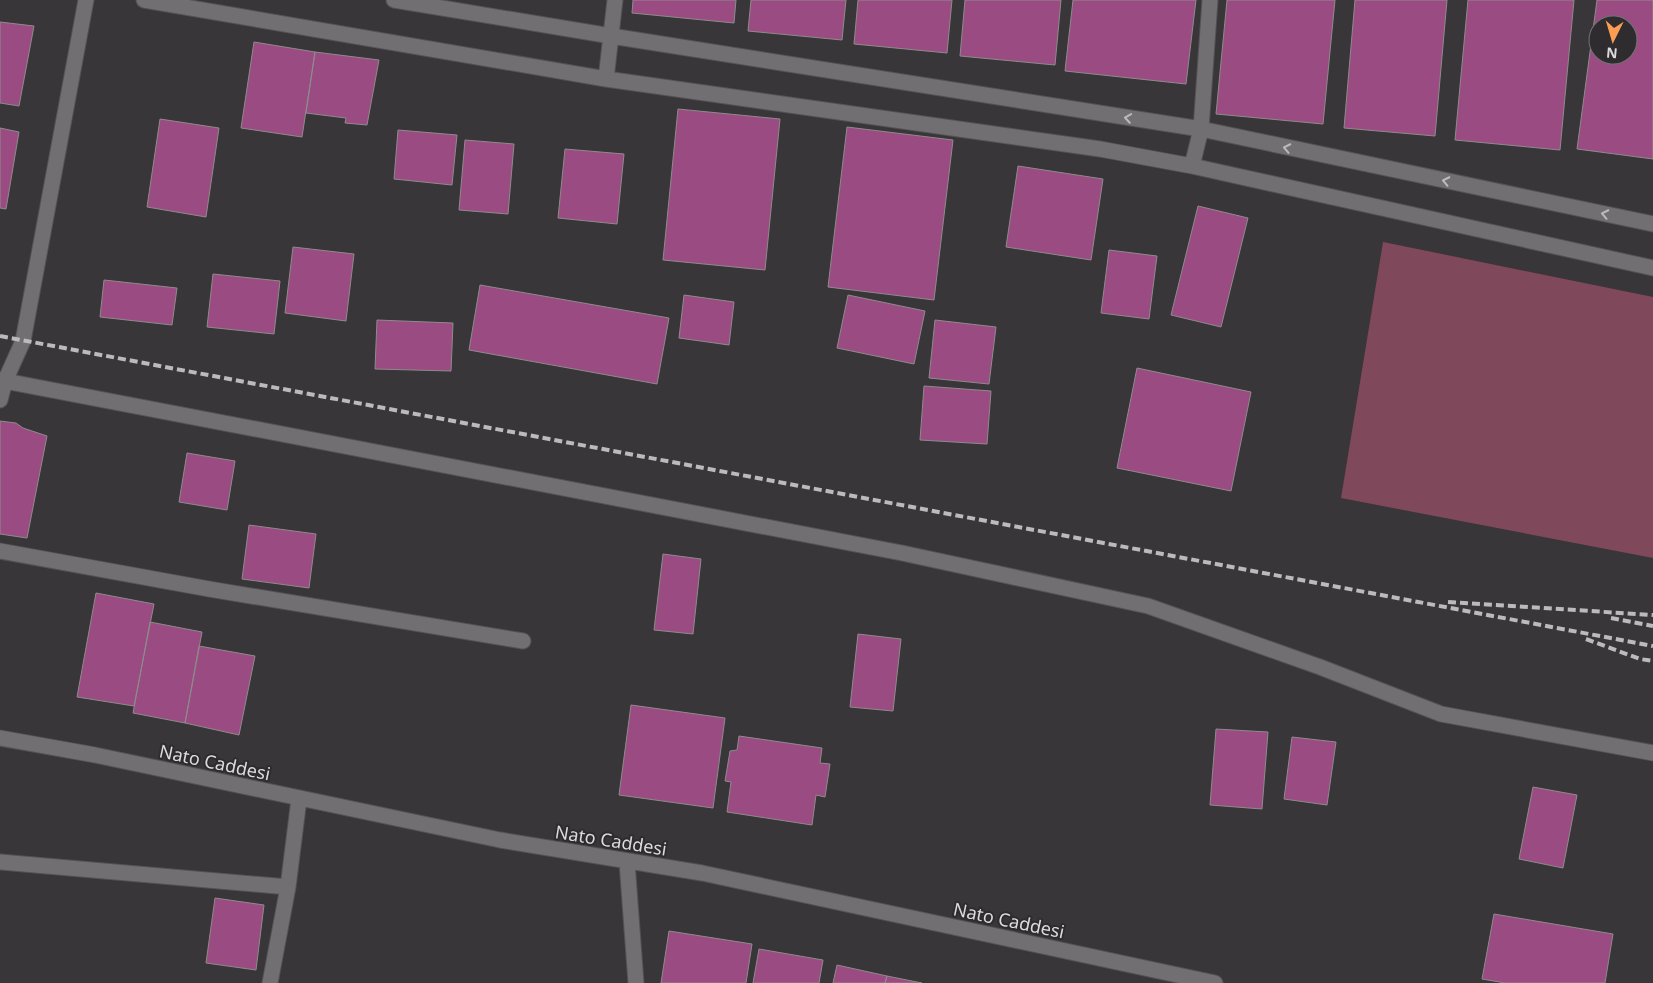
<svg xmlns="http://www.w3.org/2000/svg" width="1653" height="983" viewBox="0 0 1653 983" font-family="'Noto Sans',sans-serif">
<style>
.green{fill:#80485b}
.building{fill:#9a4c82;stroke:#8e8b8d;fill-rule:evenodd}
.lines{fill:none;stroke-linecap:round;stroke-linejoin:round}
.minor-casing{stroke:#545254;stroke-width:17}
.minor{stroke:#716f72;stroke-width:15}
.rail{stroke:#bcbbbc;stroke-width:4;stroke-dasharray:8 4;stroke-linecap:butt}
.oneway{stroke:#bcbbbc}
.labels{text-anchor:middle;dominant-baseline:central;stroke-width:4;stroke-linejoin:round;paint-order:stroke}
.street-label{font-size:18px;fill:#dcdbdc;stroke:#2e2c2e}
</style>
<rect width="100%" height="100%" fill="#383638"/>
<!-- green -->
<path class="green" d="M1383 242 1653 297V558L1341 498Z"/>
<!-- building -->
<path class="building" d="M633 0H736L734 23 632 13Z
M751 0H846L842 40 748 31Z
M858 0H952L947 53 854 44Z
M965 0H1061L1055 65 960 56Z
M1073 0H1196L1186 84 1065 71Z
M1227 0H1335L1323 124 1216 114Z
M1355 0H1447L1435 136 1344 128Z
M1468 0H1574L1560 150 1455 140Z
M1597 0H1653V159L1577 149ZM1598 25H1628V55H1598Z
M0 22 34 26 19 106 0 103Z
M254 42 315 52 302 137 241 128Z
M315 52 379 60 367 125 345 123 346 118 306 113Z
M678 109 780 119 765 270 663 260Z
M160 119 219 128 206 217 147 207Z
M847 127 953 140 934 300 828 287Z
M0 128 19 132 6 209 0 208Z
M398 130 457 135 452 185 394 179Z
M465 140 514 144 508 214 459 210Z
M565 149 624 154 617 224 558 218Z
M1018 166 1103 179 1091 260 1006 247Z
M1198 206 1248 218 1221 327 1171 315Z
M293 247 354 254 346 321 285 313Z
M1109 250 1157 256 1149 319 1101 313Z
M213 274 280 281 274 334 207 327Z
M104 280 177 288 172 325 100 317Z
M480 285 669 318 657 384 469 350Z
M684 295 734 302 729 345 679 338Z
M848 295 925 311 914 364 837 348Z
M377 320 453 323 451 371 375 369Z
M935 320 996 327 989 384 929 378Z
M1137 368 1251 392 1231 491 1117 468Z
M924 386 991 391 987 444 920 440Z
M0 421 16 423 23 428 47 436 27 538 0 534Z
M187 453 235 461 227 510 179 502Z
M249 525 316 534 309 588 242 579Z
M663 554 701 559 693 634 654 630Z
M96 593 154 604 134 706 77 697Z
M150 622 202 632 185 723 133 713Z
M858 634 901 639 893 711 850 707Z
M199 646 255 656 239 735 185 723Z
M631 705 725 718 713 808 619 795Z
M1216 729 1268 732 1262 809 1210 805Z
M739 736 822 748 820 763 830 764 825 797 816 795 812 825 727 812 731 782 725 781 730 751 737 750Z
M1292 737 1336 742 1327 805 1284 799Z
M1533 787 1577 795 1563 868 1519 859Z
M215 898 264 905 256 970 206 963Z
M1494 914 1613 934 1605 983H1505L1482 979Z
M669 931 752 944 746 983H661Z
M759 949 823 960 819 983H753Z
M837 965 887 976 885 983H833Z
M887 976 922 983H885Z"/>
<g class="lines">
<defs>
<path id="minor" d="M144 0 606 79 1100 149 1192 166 1653 268
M394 0 611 36 1201 129 1653 224
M606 79 615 0
M1192 166 1201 129 1210 0
M0 380 902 553 1148 606 1320 667 1441 714 1653 753
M0 400 5 381 23 341 86 0
M0 551 209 589 523 641
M0 738 95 755 500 840 702 873 1215 983
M0 862 288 887
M627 862 636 983
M270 983 288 887 299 799"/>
</defs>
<!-- minor casing -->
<use href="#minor" class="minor-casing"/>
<!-- minor -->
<use href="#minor" class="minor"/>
<!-- rail -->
<path class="rail" d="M0 336 1653 646
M1448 602 1653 615
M1611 618 1653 626
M1586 639 1640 659 1653 661"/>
</g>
<!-- one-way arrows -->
<defs><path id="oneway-chevron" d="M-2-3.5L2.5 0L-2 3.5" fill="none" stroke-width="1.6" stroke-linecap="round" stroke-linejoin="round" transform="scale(1.25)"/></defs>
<g class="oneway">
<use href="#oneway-chevron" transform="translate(1128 118) rotate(-171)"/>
<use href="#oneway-chevron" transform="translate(1287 148) rotate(-168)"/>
<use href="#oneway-chevron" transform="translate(1446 181) rotate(-168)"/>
<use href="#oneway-chevron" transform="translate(1605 214) rotate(-168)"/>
</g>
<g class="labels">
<!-- street labels -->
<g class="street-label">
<text transform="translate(215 762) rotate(12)">Nato Caddesi</text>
<text transform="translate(611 840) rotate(9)">Nato Caddesi</text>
<text transform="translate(1009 920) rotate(12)">Nato Caddesi</text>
</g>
</g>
<!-- north arrow -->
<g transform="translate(1613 40) rotate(185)"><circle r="24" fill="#2e2c2e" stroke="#747274"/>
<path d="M0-4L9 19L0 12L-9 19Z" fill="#fd9d54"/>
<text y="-8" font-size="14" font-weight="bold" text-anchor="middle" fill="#dcdbdc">N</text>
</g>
</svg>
